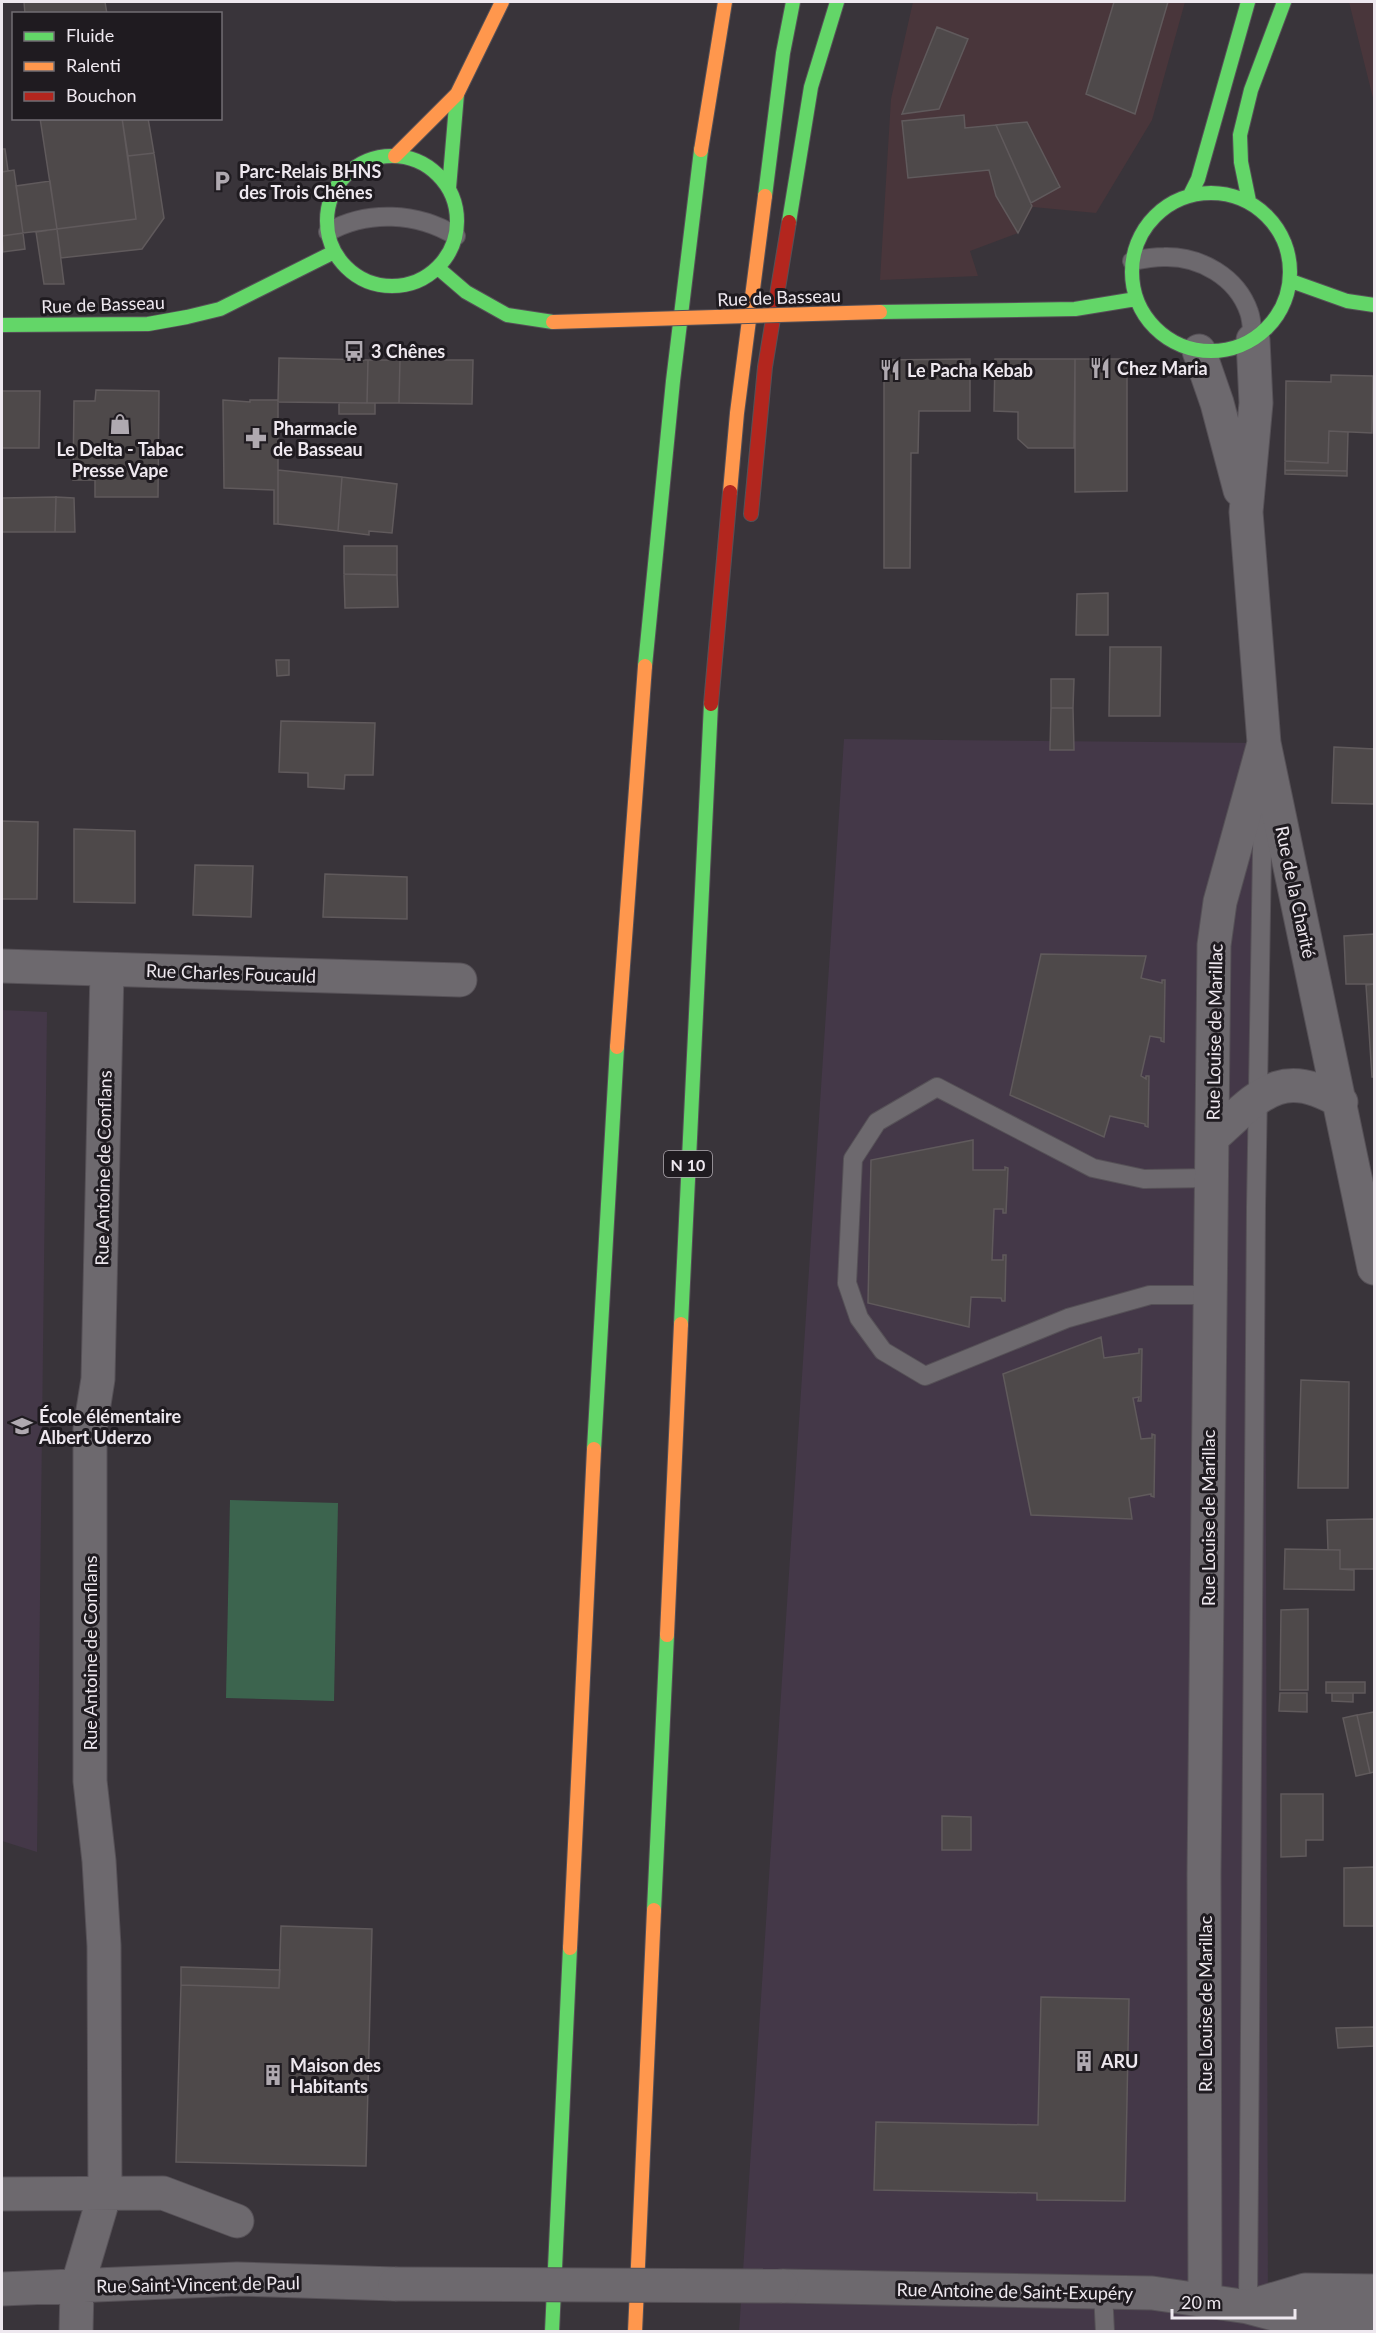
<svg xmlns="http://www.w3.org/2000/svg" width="1376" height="2333" viewBox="0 0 1376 2333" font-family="Lato,sans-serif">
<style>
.commercial{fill:#49363b}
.built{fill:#443848}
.green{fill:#3c644e}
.building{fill:#4e494a;stroke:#605a5c;stroke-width:1.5}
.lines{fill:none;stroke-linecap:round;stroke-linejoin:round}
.lane-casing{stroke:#565157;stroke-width:20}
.street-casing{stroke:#565157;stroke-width:35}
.fast-casing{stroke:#565157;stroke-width:16}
.slow-casing{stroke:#565157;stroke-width:16}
.jam-casing{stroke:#565157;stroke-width:16}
.lane{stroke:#6d696e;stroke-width:18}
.street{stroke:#6d696e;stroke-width:33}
.fast{stroke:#63d668;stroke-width:14}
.slow{stroke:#ff974d;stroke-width:14}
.jam{stroke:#b3261e;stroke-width:14}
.street-bridge-casing{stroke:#565157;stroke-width:35;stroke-linecap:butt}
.slow-bridge-casing{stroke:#565157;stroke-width:16;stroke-linecap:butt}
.street-bridge{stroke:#6d696e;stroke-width:33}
.slow-bridge{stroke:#ff974d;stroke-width:14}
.labels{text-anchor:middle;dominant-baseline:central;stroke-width:6;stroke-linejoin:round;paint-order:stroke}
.shield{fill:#1f1b20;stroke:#b0aab1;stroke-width:1.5}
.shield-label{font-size:16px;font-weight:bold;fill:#eee8ef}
.poi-label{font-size:18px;font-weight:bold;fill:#eee8ef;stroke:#1f1b20;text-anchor:start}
.street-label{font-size:18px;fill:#eee8ef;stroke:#1f1b20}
</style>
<rect width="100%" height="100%" fill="#39343a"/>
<!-- commercial -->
<path class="commercial" d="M913 2H1185L1152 120 1096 213 1033 207 1018 233 970 251 978 276 880 280 891 99Z
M1349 2H1374V102Z"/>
<!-- built -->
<path class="built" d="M844 739 1264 743 1268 2331 739 2332Z
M2 1010 47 1012 37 1852 2 1841Z"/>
<!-- green -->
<path class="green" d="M230 1500 338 1503 334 1701 226 1698Z"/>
<!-- building -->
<path class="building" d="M24 2H105L107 14H25Z
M1114 2H1168L1135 114 1086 94Z
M937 27 968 39 939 109 902 114Z
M964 115 965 128 996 125 1032 206 1018 233 996 196 989 170 908 178 902 121Z
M40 118H122L136 219 57 229Z
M122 118H148L154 153 128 156Z
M1027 122 1060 187 1031 203 996 125Z
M2 149H5L8 171 2 172Z
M154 153 164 218 142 249 61 258 57 229 136 219 128 156Z
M14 170 23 233 2 236V172Z
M50 181 57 229 23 233 16 186Z
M57 229 64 284H44L36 232Z
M23 233 25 249 3 252 2 236Z
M279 358 368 360 367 403 278 402Z
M970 359V411H919L918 453H911L910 568H884V360Z
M995 359H1075L1074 448H1028L1018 439V412L994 411Z
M1075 359H1127V491L1075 492Z
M368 360H400L399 403H367Z
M400 360H473L472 404 399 403Z
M1331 375 1373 376 1372 433 1329 431 1328 463 1285 461 1286 381 1331 382Z
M96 390 159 391 158 497H95V480H73L74 401H95Z
M2 391H40L39 448H2Z
M223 400 250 402V400H278V524H274V490L224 488Z
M339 403H375V414H339Z
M1329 431 1348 432 1347 471 1285 470V461L1328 463Z
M278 470 342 477 338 531 278 524Z
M1285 470 1347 471V476L1285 474Z
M342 477 397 484 392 533 369 531V535L338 531Z
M56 497 55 532H2V498Z
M56 497 74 498 75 532H55Z
M344 546H397V575L344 574Z
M344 574 397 575 398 607 345 608Z
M1108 593V635H1076L1077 594Z
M1110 647H1161L1160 716H1109Z
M276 660H289V675L277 676Z
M1051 679H1074L1073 708H1051Z
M1051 708H1073L1074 750H1050Z
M281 721 375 723 373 775H345L344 789 308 787V773L279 772Z
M1334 747 1374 749V804L1332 803Z
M2 821 38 822 37 899H2Z
M74 829 135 831V903L74 902Z
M195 865 253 866 251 917 193 915Z
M325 874 407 877V919L323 917Z
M1374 934V984H1346L1344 936Z
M1041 954 1146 956 1141 978 1162 983V980H1165L1164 1042 1161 1041V1038L1150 1036 1141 1076 1146 1079V1076H1149L1148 1127 1145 1126V1124L1110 1116 1104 1137 1010 1095Z
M1374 984V1077H1372L1366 985Z
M973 1140V1170H1005V1167L1008 1168 1006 1213H1003V1209H994L992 1260H1003V1255H1006L1005 1301H1002L1001 1298 971 1297 969 1327 868 1303 871 1160Z
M1101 1337 1104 1358 1139 1353V1349H1142L1141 1401H1138L1139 1397 1133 1398 1141 1439 1152 1438V1434L1155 1435 1154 1497 1151 1496V1494L1129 1498 1132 1519 1031 1515 1003 1374Z
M1301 1380 1349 1382 1348 1488H1298Z
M1374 1519V1569H1340V1550H1328L1327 1520Z
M1285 1549 1340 1550V1569L1354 1570V1590L1284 1589Z
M1308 1609V1690H1280L1281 1610Z
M1326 1682H1365V1693H1326Z
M1280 1693H1307V1712L1279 1711Z
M1332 1693H1353V1702L1332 1701Z
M1374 1712V1772L1370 1773 1357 1715Z
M1357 1715 1370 1773 1356 1776 1343 1718Z
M1281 1794H1323V1840H1306V1856L1281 1857Z
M942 1816 971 1817V1850H942Z
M1374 1867V1926H1344V1868Z
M281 1926 372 1929 366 2166 176 2162 181 1985 279 1988Z
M181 1967 280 1970 279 1988 181 1985Z
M1041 1997 1129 1999 1125 2201 1037 2200V2193L874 2190 876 2122 1038 2125Z
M1374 2027V2046L1338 2048 1336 2028Z"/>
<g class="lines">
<defs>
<path id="lane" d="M328 232C367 210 417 212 456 236
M1132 261C1142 259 1153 257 1164 257 1200 256 1237 277 1249 312 1252 320 1252 331 1253 340
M1210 1295H1150L1068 1318 925 1376 883 1351 859 1318 847 1283 853 1159 877 1122 937 1087 1093 1168 1144 1179 1212 1178
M1103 2292 1105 2332
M1248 2307 1256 1207 1263 793"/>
<path id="street" d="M1253 340 1256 403 1246 512 1264 743 1374 1268
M1199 351 1217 403 1240 490
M2 966 460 980
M1213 1137C1257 1098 1280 1064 1341 1102
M2 2194 163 2193 237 2221
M782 2286 1152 2293 1248 2307 1305 2322 1374 2321
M2 2289 237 2279 395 2284
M1205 2300 1204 1874 1214 945 1220 902 1264 743
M1248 2307 1305 2290 1374 2291
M76 2332 77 2287 105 2193 104 1946 99 1861 90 1781V1429L98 1379 107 970"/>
<path id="fast" d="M327 221a65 65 0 1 1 130 0a65 65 0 1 1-130 0Z
M449 188 457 94
M1132 272a79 79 0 1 1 158 0a79 79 0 1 1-158 0Z
M1190 195 1198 179 1248 2
M765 196 783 53 793 2
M1249 201 1241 162 1240 135 1251 90 1284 2
M789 222 811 87 837 2
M438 268 466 292 507 315 553 322
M1291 281 1347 301 1374 305
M880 312 1075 309 1136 299
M2 325 148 324 187 317 220 309 334 252
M645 666 673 381 701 150
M681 1324 711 704
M594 1449 617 1047
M654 1910 667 1635
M552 2332 570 1948"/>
<path id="slow" d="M701 150 725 2
M395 156 457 94 502 2
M730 492 737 413 765 196
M617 1047 645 666
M667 1635 681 1324
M570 1948 594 1449
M635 2332 654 1910"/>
<path id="jam" d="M751 514 765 367 789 222
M711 704 730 492"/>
</defs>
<!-- lane casing -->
<use href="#lane" class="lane-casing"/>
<!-- street casing -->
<use href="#street" class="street-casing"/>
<!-- fast casing -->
<use href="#fast" class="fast-casing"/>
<!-- slow casing -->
<use href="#slow" class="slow-casing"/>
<!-- jam casing -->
<use href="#jam" class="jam-casing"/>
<!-- lane -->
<use href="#lane" class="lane"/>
<!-- street -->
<use href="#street" class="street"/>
<!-- fast -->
<use href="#fast" class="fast"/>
<!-- slow -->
<use href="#slow" class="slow"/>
<!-- jam -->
<use href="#jam" class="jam"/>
<defs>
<path id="street-bridge" d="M395 2284 782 2286"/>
<path id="slow-bridge" d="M553 322 880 312"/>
</defs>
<!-- street-bridge casing -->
<use href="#street-bridge" class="street-bridge-casing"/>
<!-- slow-bridge casing -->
<use href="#slow-bridge" class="slow-bridge-casing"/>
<!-- street-bridge -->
<use href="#street-bridge" class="street-bridge"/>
<!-- slow-bridge -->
<use href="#slow-bridge" class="slow-bridge"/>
</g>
<!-- icons -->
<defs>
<symbol id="parking-bare" viewBox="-9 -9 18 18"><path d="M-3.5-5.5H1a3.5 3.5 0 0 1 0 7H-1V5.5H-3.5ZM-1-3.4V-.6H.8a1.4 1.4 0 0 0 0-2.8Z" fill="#afa9b0" stroke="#1f1b20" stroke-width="2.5" paint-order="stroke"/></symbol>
<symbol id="bus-bare" viewBox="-9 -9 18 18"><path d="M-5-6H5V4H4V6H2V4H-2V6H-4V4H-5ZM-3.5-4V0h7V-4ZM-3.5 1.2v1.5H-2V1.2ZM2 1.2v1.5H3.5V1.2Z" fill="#afa9b0" stroke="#1f1b20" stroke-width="2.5" paint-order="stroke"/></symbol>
<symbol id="restaurant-bare" viewBox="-9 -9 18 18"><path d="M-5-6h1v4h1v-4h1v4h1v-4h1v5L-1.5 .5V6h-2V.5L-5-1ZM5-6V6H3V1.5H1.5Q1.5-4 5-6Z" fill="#afa9b0" stroke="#1f1b20" stroke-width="2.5" paint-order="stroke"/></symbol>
<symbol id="shop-bare" viewBox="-9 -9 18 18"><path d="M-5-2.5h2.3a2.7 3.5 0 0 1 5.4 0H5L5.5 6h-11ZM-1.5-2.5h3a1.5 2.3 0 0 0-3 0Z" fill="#afa9b0" stroke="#1f1b20" stroke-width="2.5" paint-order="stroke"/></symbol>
<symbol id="pharmacy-bare" viewBox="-9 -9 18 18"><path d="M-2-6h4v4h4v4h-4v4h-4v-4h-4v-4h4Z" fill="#afa9b0" stroke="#1f1b20" stroke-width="2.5" paint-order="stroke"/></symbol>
<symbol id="school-bare" viewBox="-9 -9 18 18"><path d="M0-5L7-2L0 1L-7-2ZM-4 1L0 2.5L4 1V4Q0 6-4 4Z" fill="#afa9b0" stroke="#1f1b20" stroke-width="2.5" paint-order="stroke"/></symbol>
<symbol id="building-bare" viewBox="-9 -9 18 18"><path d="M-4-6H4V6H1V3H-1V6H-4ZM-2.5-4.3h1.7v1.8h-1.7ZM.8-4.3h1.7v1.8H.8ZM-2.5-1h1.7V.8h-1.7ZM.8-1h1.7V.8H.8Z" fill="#afa9b0" stroke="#1f1b20" stroke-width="2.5" paint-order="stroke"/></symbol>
</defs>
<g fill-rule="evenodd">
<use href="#parking-bare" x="207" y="166" width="30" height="30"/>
<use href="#bus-bare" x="339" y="336" width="30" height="30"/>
<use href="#restaurant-bare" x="1085" y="353" width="30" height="30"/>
<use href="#restaurant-bare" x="875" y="355" width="30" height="30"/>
<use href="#shop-bare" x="105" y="409" width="30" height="30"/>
<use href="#pharmacy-bare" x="241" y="423" width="30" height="30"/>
<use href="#school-bare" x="7" y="1411" width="30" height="30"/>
<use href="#building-bare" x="1069" y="2046" width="30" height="30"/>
<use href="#building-bare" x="258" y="2060" width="30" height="30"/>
</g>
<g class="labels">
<!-- shield labels -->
<rect class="shield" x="664" y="1151" width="48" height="26" rx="4.5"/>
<g class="shield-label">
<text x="688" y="1164">N 10</text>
</g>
<!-- poi labels -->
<g class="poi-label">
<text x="239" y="171">Parc-Relais BHNS<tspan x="239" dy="21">des Trois Chênes</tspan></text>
<text x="371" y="351">3 Chênes</text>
<text x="1117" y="368">Chez Maria</text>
<text x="907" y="370">Le Pacha Kebab</text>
<text x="273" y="428">Pharmacie<tspan x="273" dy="21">de Basseau</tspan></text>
<text x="120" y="449" text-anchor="middle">Le Delta - Tabac<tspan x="120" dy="21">Presse Vape</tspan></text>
<text x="39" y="1416">École élémentaire<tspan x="39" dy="21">Albert Uderzo</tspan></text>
<text x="1101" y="2061">ARU</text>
<text x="290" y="2065">Maison des<tspan x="290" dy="21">Habitants</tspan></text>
</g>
<!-- street labels -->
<g class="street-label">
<text transform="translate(779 297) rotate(-2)">Rue de Basseau</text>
<text transform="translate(103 304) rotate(-2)">Rue de Basseau</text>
<text transform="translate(1296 892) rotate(78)">Rue de la Charité</text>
<text transform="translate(231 973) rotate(2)">Rue Charles Foucauld</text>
<text transform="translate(1214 1032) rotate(-89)">Rue Louise de Marillac</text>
<text transform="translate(103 1168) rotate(-89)">Rue Antoine de Conflans</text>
<text transform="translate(1208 1518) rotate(-90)">Rue Louise de Marillac</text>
<text transform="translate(90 1653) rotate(-90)">Rue Antoine de Conflans</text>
<text transform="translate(1205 2004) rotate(-90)">Rue Louise de Marillac</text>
<text transform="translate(198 2284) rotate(-1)">Rue Saint-Vincent de Paul</text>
<text transform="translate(1015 2291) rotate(1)">Rue Antoine de Saint-Exupéry</text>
</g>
</g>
<!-- border -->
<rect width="1376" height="2333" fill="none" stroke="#eee8ef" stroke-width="6"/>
<!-- legend -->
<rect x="12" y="12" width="210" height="108" fill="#1f1b20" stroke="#726d73" stroke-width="1.5"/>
<rect x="24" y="32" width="30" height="9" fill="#63d668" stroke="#726d73" stroke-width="1.5"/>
<text x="66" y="42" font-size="18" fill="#eee8ef">Fluide</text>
<rect x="24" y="62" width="30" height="9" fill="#ff974d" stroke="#726d73" stroke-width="1.5"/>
<text x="66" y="72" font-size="18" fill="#eee8ef">Ralenti</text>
<rect x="24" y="92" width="30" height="9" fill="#b3261e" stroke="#726d73" stroke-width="1.5"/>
<text x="66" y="102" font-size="18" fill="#eee8ef">Bouchon</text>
<!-- scale -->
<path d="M1172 2309v9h123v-9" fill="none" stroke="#eee8ef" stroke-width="3"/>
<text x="1181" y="2309" font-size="18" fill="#eee8ef" stroke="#1f1b20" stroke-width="4.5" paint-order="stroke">20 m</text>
</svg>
